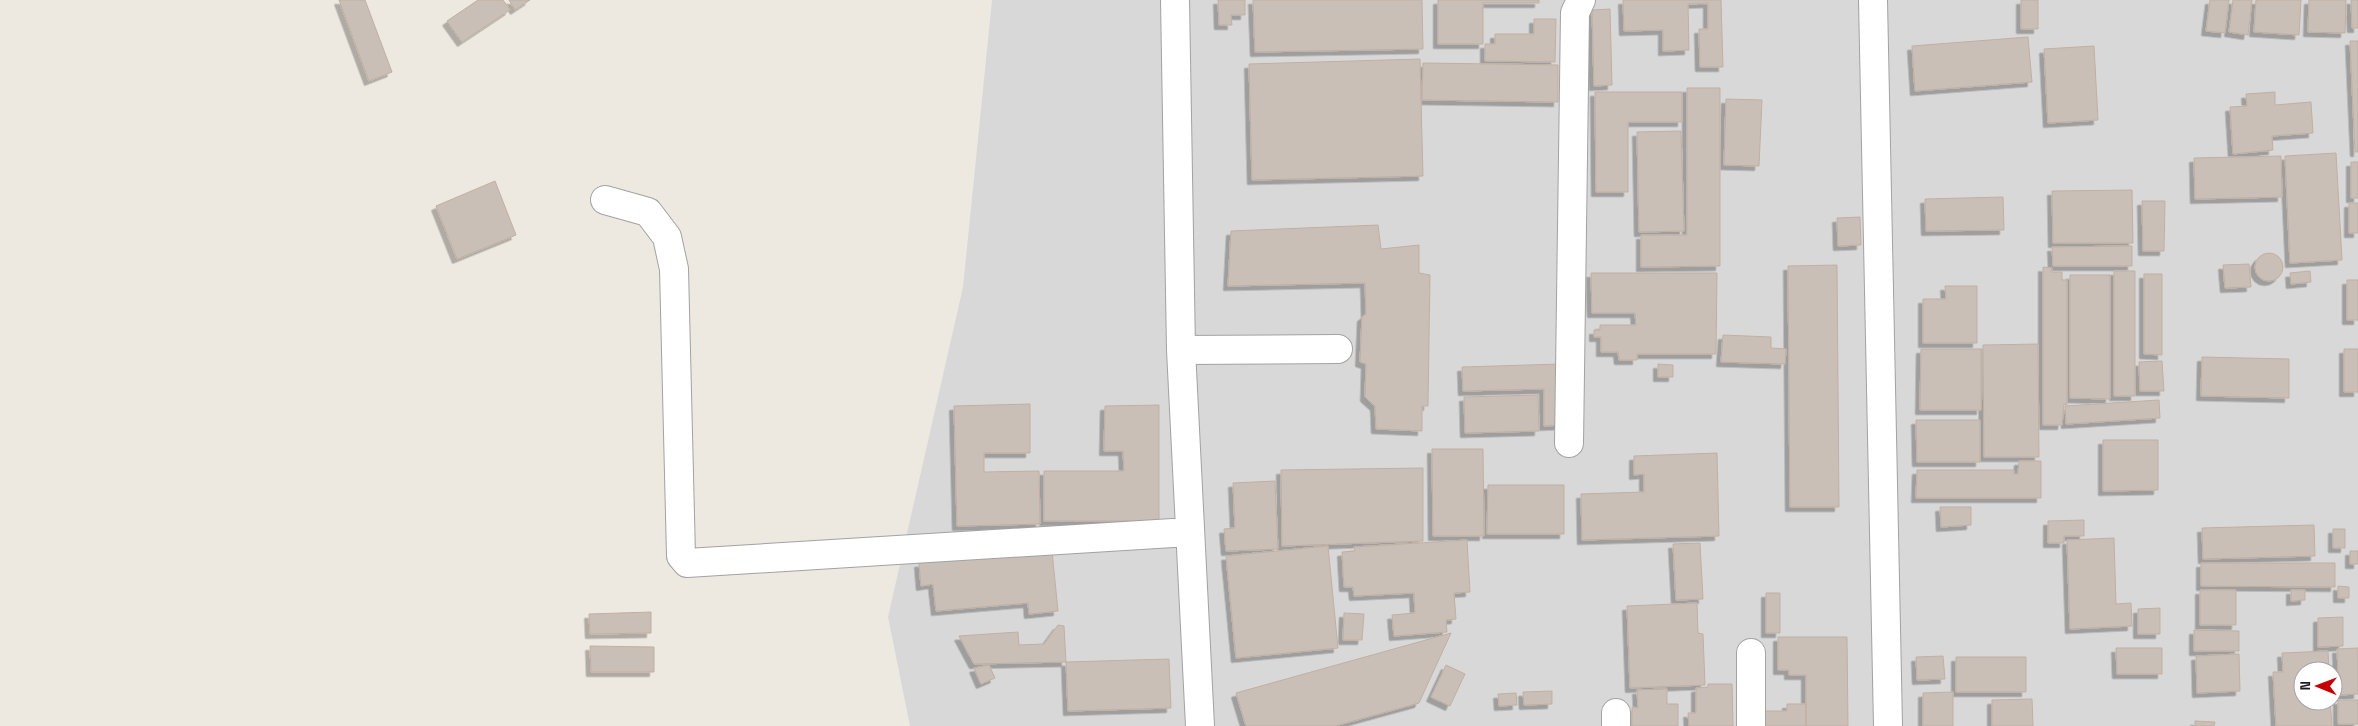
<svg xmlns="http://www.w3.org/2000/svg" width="2358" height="726" viewBox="0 0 2358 726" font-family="'Space Grotesk',sans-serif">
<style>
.residential{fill:#d9d8d8;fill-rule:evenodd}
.building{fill:#cabfb6;stroke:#c1afa1;filter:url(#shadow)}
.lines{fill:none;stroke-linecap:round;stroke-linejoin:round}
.minor-casing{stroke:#a2a2a2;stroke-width:30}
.minor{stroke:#fff;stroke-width:28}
</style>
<defs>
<filter id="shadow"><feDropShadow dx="-4.5" dy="4.5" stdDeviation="0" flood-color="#0004"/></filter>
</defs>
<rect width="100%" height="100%" fill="#eee9e0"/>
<!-- residential -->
<path class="residential" d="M992 0H2358V726H910L888 617 963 287ZM2303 671H2333V701H2303Z"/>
<!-- building -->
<path class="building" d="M339 0H365L392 72 369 81Z
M478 0H503L510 10 462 42 447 21Z
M509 0H530L515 10Z
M1218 0H1245V15H1231L1232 25H1219Z
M1253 0H1422L1423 49 1255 52Z
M1438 0H1539V3H1483V44H1438Z
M1623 0H1721L1723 67H1700L1699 29H1708V3L1688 4 1689 50 1663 51V30L1624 31Z
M2021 0H2038V29H2021Z
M2210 0H2229L2225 33 2206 31Z
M2233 0H2252L2248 35 2229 32Z
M2256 0H2301L2299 35 2254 32Z
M2309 0H2346L2345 33 2308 32Z
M2351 0H2358V28H2352Z
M1610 9 1612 85 1594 86 1592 10Z
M1534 19H1556L1555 62 1485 61V44H1495V34H1534Z
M2028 37 2032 82 1915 91 1912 46Z
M2350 41H2358V152H2355Z
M2094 46 2098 120 2048 123 2044 49Z
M1420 59 1423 176 1252 180 1249 64Z
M1423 63 1558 65V102L1422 100Z
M1687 88H1720V266L1641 267V235H1687Z
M1595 92H1682V122H1628V192H1596Z
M2275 92V105L2311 102 2313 133 2272 136 2273 150 2233 154 2230 107 2247 106 2246 94Z
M1726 99 1762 100 1759 166 1724 165Z
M1681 131 1684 231 1639 232 1637 132Z
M2336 153 2342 260 2290 263 2285 156Z
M2281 156 2282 197 2195 199 2194 158Z
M2351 162H2358V198H2351Z
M495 181 516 235 457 259 436 206Z
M2132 190 2133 243H2053L2052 191Z
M2003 197 2004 230 1926 231 1925 199Z
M2142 201H2165L2164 251H2143Z
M2349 203H2358V233H2349Z
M1860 217 1861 245 1838 246 1837 218Z
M1378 225 1381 249 1419 245V273L1430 275 1428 406H1422V431L1376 429 1375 406 1365 397 1366 364 1360 362 1362 317 1366 314 1365 283 1228 286 1231 231Z
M2132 246V266H2053L2052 247Z
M2255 267a14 14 0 1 1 28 0a14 14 0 1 1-28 0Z
M2249 264 2251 287 2225 288 2223 265Z
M1837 265 1839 507H1790L1788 266Z
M2043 267 2052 268 2051 272H2062V280H2067V405L2064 404 2062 425H2043Z
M2114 271H2135V396H2114Z
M2310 271 2311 282 2291 284 2290 273Z
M1591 273H1717L1716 354H1637V360H1619L1618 352H1601V337H1594V330H1600V325H1636L1635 313H1592Z
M2144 274H2162V355L2144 354Z
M2070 275H2110V399L2070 398Z
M2347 280H2358V320H2347Z
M1945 286H1977V343H1923V299H1946Z
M1723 335 1771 337V348L1786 349 1785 364 1721 362Z
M2038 344 2039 457H1984L1983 345Z
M1921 349H1981V410H1920Z
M2344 349H2358V392H2344Z
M2202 357 2289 359V398L2201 396Z
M2162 361 2164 391H2140L2139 362Z
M1561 364 1563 425 1544 426V389L1463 391 1462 367Z
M1658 364 1673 365V377H1658Z
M1538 395 1539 431 1465 433 1464 397Z
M2159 400 2160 418 2066 424 2065 406Z
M1030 404V453H984V472L1039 471 1040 524 957 526 954 406Z
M1159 405V521H1044V471H1124L1123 451H1104L1105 406Z
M1916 420H1980V462H1917Z
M2103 440H2158V490L2103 491Z
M1432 449H1483L1484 536H1433Z
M1717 453 1719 536 1582 540 1581 494 1644 492V474L1634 475V456Z
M2019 461H2041V498H1916L1917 470H2014V474H2018Z
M1423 468V541L1282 546 1281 470Z
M1275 481 1278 549 1226 551 1224 529 1235 528 1233 483Z
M1488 485H1564V534H1487Z
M1940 507H1971V525L1941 527Z
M2084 520V536H2064V543H2048V521Z
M2314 525 2315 556 2203 559 2202 528Z
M2333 529H2345V548H2333Z
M2114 538 2116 604 2131 603 2132 626 2070 629 2067 540Z
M1467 540 1470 592 1454 593 1456 619 1446 620 1447 632 1394 636 1392 615 1415 613 1414 593 1354 596 1353 587H1344L1342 552 1355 551 1354 547Z
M1700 543 1703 599 1676 600 1673 544Z
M1328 546 1338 648 1236 658 1226 556Z
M1052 551 1058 611 1029 614 1028 603 936 611 933 584 921 586 919 563Z
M2350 551H2358V564H2350Z
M2201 563H2335V587L2201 586Z
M2338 586 2349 587V598H2338Z
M2200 590H2236V625H2200Z
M2291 590H2305V600L2291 601Z
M1766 593H1780V633H1766Z
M1697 603 1698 633 1703 634 1705 685 1630 688 1627 606Z
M2160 608V634H2138V609Z
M651 612V633L590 634 589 614Z
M1344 613 1364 614 1362 640H1343Z
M2343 617V646L2318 647V618Z
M1058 625 1064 626 1066 662 974 664 959 636 1018 632 1019 645 1044 644Z
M2194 630 2239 631V651H2194Z
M1451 633 1419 703 1335 726H1246L1236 693Z
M1778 637H1847L1848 726H1806V675H1789V670H1778Z
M590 646 654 647V672H591Z
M2116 648H2162V674H2117Z
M2358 648V694L2339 695 2337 649Z
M2328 651 2329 671H2303V701H2330L2332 726H2276L2273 672H2283L2282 653Z
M2239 654 2240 691 2197 693 2196 656Z
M1943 656 1945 679 1917 680 1916 657Z
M1956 657H2026V692H1956Z
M1169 659 1171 708 1068 711 1066 662Z
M989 665 995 678 981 684 974 668Z
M1446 665 1465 674 1450 706 1431 697Z
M1708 684H1732L1733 726H1689L1688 713H1696V688L1708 687Z
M1667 689V704H1678V726H1632V707L1638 708 1637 690Z
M1552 691V704L1524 705 1523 692Z
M1953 692V726H1923V693Z
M1516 693 1517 705 1499 706 1498 694Z
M2032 699 2033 726H1992V700Z
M2338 700H2358V724H2338Z
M1787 704H1806V726H1765V711H1787Z
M2195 721 2215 722 2214 726H2195Z"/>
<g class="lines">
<defs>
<path id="minor" d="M1175 0 1181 350 1200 726
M1873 0 1888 726
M605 200 648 212 667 237 674 269 681 556 687 563 1189 532
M1181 350 1338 349
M1569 443 1575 13 1581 0
M1751 653V726
M1616 713V726"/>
</defs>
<!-- minor casing -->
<use href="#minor" class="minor-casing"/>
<!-- minor -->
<use href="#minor" class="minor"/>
</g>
<!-- north arrow -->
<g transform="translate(2318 686) rotate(271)"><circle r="24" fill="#ffffff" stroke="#a4a4a4"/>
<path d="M0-4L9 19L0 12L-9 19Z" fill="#c60002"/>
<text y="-8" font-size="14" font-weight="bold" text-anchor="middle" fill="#1b1b1b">N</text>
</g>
</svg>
